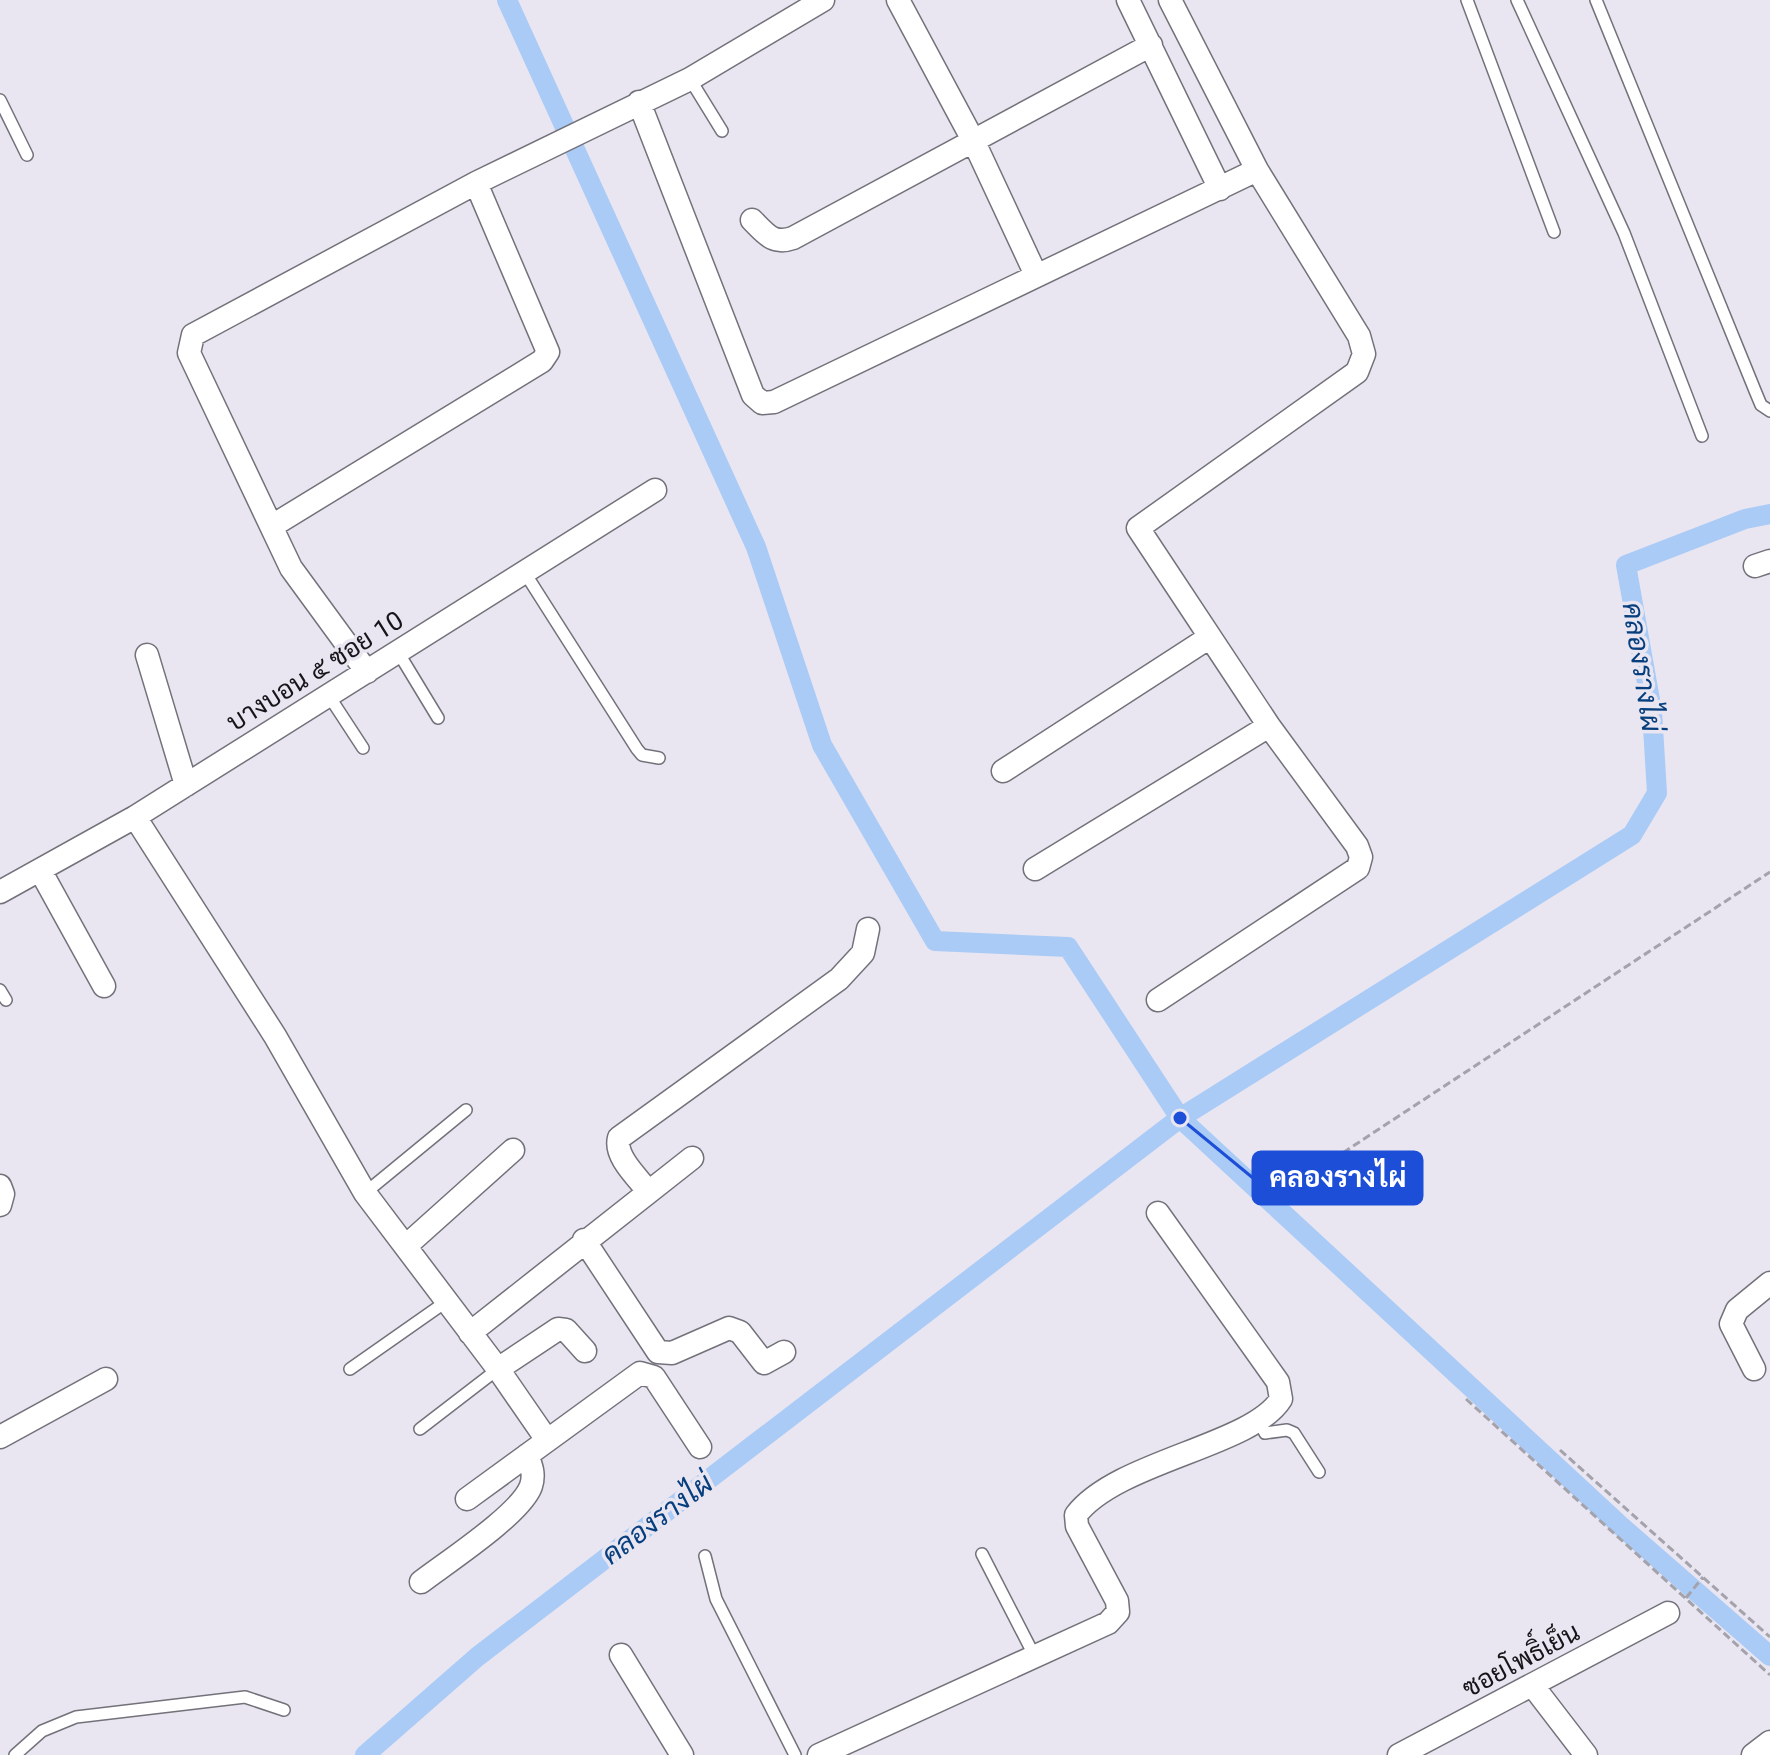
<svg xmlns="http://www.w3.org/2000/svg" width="1770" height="1755" viewBox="0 0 1770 1755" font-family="Roboto,Sarabun,sans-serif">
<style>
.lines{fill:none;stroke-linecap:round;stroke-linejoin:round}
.canal{stroke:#aacbf6;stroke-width:20}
.service-casing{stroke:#73717a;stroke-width:14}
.minor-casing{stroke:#73717a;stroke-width:25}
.path{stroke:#a4a2aa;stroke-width:3;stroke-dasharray:8 4;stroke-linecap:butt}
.service{stroke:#fff;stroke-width:11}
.minor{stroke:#fff;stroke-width:22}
.labels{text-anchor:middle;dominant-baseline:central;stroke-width:7;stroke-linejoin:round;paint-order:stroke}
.street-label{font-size:26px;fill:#161519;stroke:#e9e6f1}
.water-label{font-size:28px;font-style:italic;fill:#073f7e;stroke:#e9e6f1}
.leader{fill:none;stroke:#1d4ed8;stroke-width:3}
.callout-dot{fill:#1d4ed8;stroke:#e9e6f1;stroke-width:3}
.callout{fill:#1d4ed8;stroke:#1d4ed8;stroke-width:3}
.callout-label{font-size:28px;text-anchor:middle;font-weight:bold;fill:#fff}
</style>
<rect width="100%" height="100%" fill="#e9e6f1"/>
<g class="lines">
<!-- canal -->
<path class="canal" d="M507 0 756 547 822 745 935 941 1068 947 1180 1118 1622 1527 1770 1656
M365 1755 477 1657 1180 1118 1632 835 1657 793 1652 711 1626 565 1745 519 1770 514"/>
<defs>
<path id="service" d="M1467 0 1554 232
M1517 0 1624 233 1702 436
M1596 0 1756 393 1761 405 1770 411
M690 79 722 131
M0 100 27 155
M525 573 637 749 642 755 659 758
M398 652 438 718
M329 696 363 748
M0 990 6 1000
M365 1193 466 1110
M350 1369 447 1301
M1259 1421 1265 1433 1287 1430 1294 1433 1319 1472
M420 1429 498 1369
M982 1554 1035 1657
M705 1556 716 1599 795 1755
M15 1755 42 1731 76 1717 245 1697 284 1710"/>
<path id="minor" d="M898 0 974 142 1036 275
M1128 0 1220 189
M639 102 753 395 762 403 774 402 1257 170
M752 220C766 234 773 245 793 238L1151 45
M272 526 542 361 548 352 476 183
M1755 566 1770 561
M147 655 186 785
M367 672 291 568 189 353 193 335 476 183 690 79 823 0
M1003 771 1210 637
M135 817 275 1036 365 1193 498 1369 547 1440
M1035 869 1269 726
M40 870 104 986
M0 892 135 817 655 490
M1158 1000 1358 868 1361 857 1357 846 1269 726 1138 528 1357 372 1364 354 1359 336 1257 170 1170 0
M0 1186 3 1194 0 1205
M648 1191C637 1177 614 1156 619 1138L839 979 863 953 868 929
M584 1240 658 1352 672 1353 729 1328 740 1332 764 1363 784 1352
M407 1245 513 1150
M470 1333 692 1158
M498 1369 558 1329 566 1330 585 1351
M1754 1369 1731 1324 1737 1310 1770 1283
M0 1437 106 1379
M467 1499 640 1373 654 1377 700 1447
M421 1582C447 1562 521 1514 531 1486 535 1474 531 1465 527 1455
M621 1655 682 1755
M1533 1686 1586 1755
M819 1755 1108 1623 1118 1612 1117 1601 1077 1526 1076 1515C1117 1461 1252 1446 1281 1399L1278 1382 1158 1213
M1399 1755 1668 1613
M1753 1755 1770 1742"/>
</defs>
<!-- service casing -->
<use href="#service" class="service-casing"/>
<!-- minor casing -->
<use href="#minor" class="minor-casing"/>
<!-- path -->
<path class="path" d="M1303 1179 1770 872
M1466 1399 1770 1675
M1560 1450 1770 1637
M1686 1598 1703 1577"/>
<!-- service -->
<use href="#service" class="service"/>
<!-- minor -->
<use href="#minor" class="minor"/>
</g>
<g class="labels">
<!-- street labels -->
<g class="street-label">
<text transform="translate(315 671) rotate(-32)">บางบอน ๕ ซอย 10</text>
<text transform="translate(1521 1660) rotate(-28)">ซอยโพธิ์เย็น</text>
</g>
<!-- water labels -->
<g class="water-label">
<text transform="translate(1642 667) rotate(81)">คลองรางไผ่</text>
<text transform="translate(657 1519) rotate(-37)">คลองรางไผ่</text>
</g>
</g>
<!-- callouts -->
<path class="leader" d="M1180 1118L1253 1178"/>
<circle class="callout-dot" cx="1180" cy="1118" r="8"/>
<rect class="callout" x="1253" y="1152" width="169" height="52" rx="8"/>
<g class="callout-label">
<text x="1338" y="1187">คลองรางไผ่</text>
</g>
</svg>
